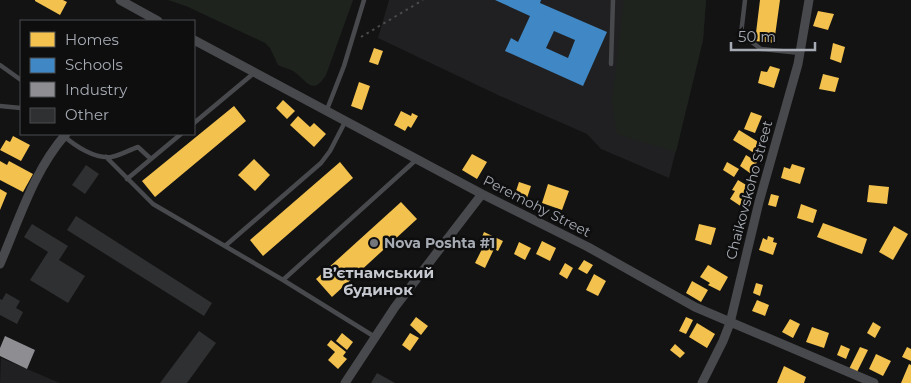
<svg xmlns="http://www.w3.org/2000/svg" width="911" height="383" viewBox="0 0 911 383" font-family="Montserrat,sans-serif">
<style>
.built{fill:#202022}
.green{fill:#1e231e}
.homes{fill:#f2c14e}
.schools{fill:#3f88c5;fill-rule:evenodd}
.industry{fill:#8d8d92}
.building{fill:#2f3031}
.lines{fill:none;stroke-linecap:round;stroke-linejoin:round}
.path{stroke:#494b4d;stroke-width:2;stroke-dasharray:2.5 4;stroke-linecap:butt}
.lane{stroke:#48494c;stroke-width:4.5}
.street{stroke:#48494c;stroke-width:9}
.poi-dot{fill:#73767b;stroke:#0e0e0f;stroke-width:2}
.labels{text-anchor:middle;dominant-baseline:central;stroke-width:5;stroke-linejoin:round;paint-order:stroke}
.street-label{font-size:14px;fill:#a6abb3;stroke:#0e0e0f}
.poi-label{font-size:14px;font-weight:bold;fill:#a6abb3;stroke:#0e0e0f;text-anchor:start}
.neighbourhood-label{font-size:15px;font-weight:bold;fill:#c6c9d0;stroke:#0e0e0f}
</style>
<rect width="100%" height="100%" fill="#131314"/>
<!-- built -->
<path class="built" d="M389 0H706L703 40 669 178 601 149 587 134 500 96 378 38Z
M1 358 60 383H0Z"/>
<!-- green -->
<path class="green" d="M168 0H353L326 75C312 97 307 80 293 71 288 68 283 68 278 65L270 48 265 43 186 6Z
M624 0H706L703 40 676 152 617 134 612 100Z"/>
<!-- homes -->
<path class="homes" d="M35 0H63L67 2 60 15 35 1Z
M760 0H780L774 43 755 41Z
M818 11 834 14 828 30 813 26Z
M833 43 845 47 841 63 830 59Z
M374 48 383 51 378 65 369 62Z
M770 66 780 69 774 88 758 83 761 71 767 72Z
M823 74 839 78 835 92 819 89Z
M359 82 370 86 362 110 351 106Z
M283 100 295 111 287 119 276 108Z
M234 106 246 121 155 197 142 181Z
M401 111 411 116 412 113 418 116 411 128 408 126 405 131 394 125Z
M751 112 762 116 755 133 744 129Z
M298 116 310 127 314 123 326 134 314 147 290 125Z
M739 130 760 143 754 153 733 140Z
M13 136 30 145 21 161 0 150 6 140 10 142Z
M472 154 487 162 477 179 462 170Z
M746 155 757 162 755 166 762 170 757 178 740 166Z
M254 159 270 175 255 191 238 175Z
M0 161 7 165 9 161 33 174 23 192 0 180Z
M340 162 353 178 263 256 250 240Z
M727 162 739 169 734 177 723 170Z
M792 164 805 168 800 184 781 178 784 167 790 169Z
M738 180 751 188 747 196 751 198 745 209 730 199 735 191 732 190Z
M519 182 531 186 526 201 514 197Z
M548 184 569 191 562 210 542 203Z
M869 185 889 187 887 204 867 202Z
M0 189 7 193 0 210Z
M771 194 779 196 776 207 768 205Z
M401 202 417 219 332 297 316 279Z
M801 204 817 210 813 223 797 218Z
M823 223 867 239 862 254 817 237Z
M699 224 716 228 711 245 695 240Z
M894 226 908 234 893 260 879 252Z
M484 232 503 241 498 251 494 249 485 268 475 263 484 245 489 246 480 242Z
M768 236 774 238 773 242 777 243 773 255 759 250 763 238 767 240Z
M542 241 556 248 550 261 536 254Z
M519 242 531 248 525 260 514 254Z
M584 260 593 265 587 274 578 269Z
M565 263 573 268 567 279 559 274Z
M708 265 728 277 720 291 708 285 710 283 700 277Z
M594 274 606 281 598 296 586 290Z
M692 281 708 290 701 302 686 293Z
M756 283 763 285 760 296 753 293Z
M757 300 769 305 765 316 752 311Z
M416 317 428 326 421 335 410 325Z
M686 317 693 320 686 334 679 331Z
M790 319 800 324 793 338 782 332Z
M873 322 881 327 875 338 867 333Z
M697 323 715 334 707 348 689 337Z
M812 327 829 333 824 348 806 342Z
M342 333 353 342 347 350 336 341Z
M410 333 419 338 410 351 402 345Z
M331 340 346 352 343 356 347 359 338 369 328 360 335 352 327 345Z
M675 344 685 353 680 358 670 350Z
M841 345 850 349 846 359 837 355Z
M860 347 868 350 857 372 849 369Z
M907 347 911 349V361L902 357Z
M876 354 891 361 883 376 869 369Z
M909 364 911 365V383H901Z
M784 366 806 377 804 383H777Z"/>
<!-- schools -->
<path class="schools" d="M495 0H541L540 3 607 32 583 86 505 51 511 38 518 42 530 16ZM554 31 575 40 568 58 546 48Z"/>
<!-- industry -->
<path class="industry" d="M5 336 35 350 27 369 0 356V348Z"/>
<!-- building -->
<path class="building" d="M86 165 99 174 85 194 72 185Z
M76 216 212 303 204 316 67 230Z
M32 224 68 246 59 260 85 276 68 303 30 280 48 252 24 237Z
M6 293 20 301 16 308 23 312 17 324 0 315V299L2 300Z
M199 331 216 343 187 383H160Z
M377 373 395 383H371Z"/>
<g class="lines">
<!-- path -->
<path class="path" d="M361 37 423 0"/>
<!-- lane -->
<path class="lane" d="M745 0 741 34 761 49 800 53
M611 64 613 0
M0 65 21 80
M0 106 21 108
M326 112 344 66 364 0
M194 123 254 73
M64 136C75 146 95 159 111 157 121 155 129 150 138 147L151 159
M106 157 153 204 283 280 375 337
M127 179 181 134
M225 246 321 163 330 151 345 122
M283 280 417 159"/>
<!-- street -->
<path class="street" d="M120 0 158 21
M194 40 482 194 588 247 695 307 874 383
M0 264C19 220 34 170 66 134
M345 383 395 307 482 194
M702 383 723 341 730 323 759 202 798 64 809 0"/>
</g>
<!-- markers -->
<circle class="poi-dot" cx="374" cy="243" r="5"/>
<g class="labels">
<!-- street labels -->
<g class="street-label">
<text transform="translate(749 190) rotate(-75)">Chaikovskoho Street</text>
<text transform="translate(537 206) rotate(27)">Peremohy Street</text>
</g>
<!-- poi labels -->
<g class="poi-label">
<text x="384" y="243">Nova Poshta #1</text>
</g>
<!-- neighbourhood labels -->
<g class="neighbourhood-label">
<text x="378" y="272">В’єтнамський<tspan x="378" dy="17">будинок</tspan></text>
</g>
</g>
<!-- legend -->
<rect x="20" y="20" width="175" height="115" fill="#0e0e0f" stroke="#4b4d51"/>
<rect x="30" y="32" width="25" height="15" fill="#f2c14e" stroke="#4b4d51"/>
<text x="65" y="45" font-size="15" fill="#a6abb3">Homes</text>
<rect x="30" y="58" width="25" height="15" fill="#3f88c5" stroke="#4b4d51"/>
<text x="65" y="70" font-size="15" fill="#a6abb3">Schools</text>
<rect x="30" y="82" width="25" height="15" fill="#8d8d92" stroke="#4b4d51"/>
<text x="65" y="95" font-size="15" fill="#a6abb3">Industry</text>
<rect x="30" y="108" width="25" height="15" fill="#2f3031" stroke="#4b4d51"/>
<text x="65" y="120" font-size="15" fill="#a6abb3">Other</text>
<!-- scale -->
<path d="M731 42v8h84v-8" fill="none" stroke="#a6abb3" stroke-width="2.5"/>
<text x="738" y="42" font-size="15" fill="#a6abb3" stroke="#0e0e0f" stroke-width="4" paint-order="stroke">50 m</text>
</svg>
